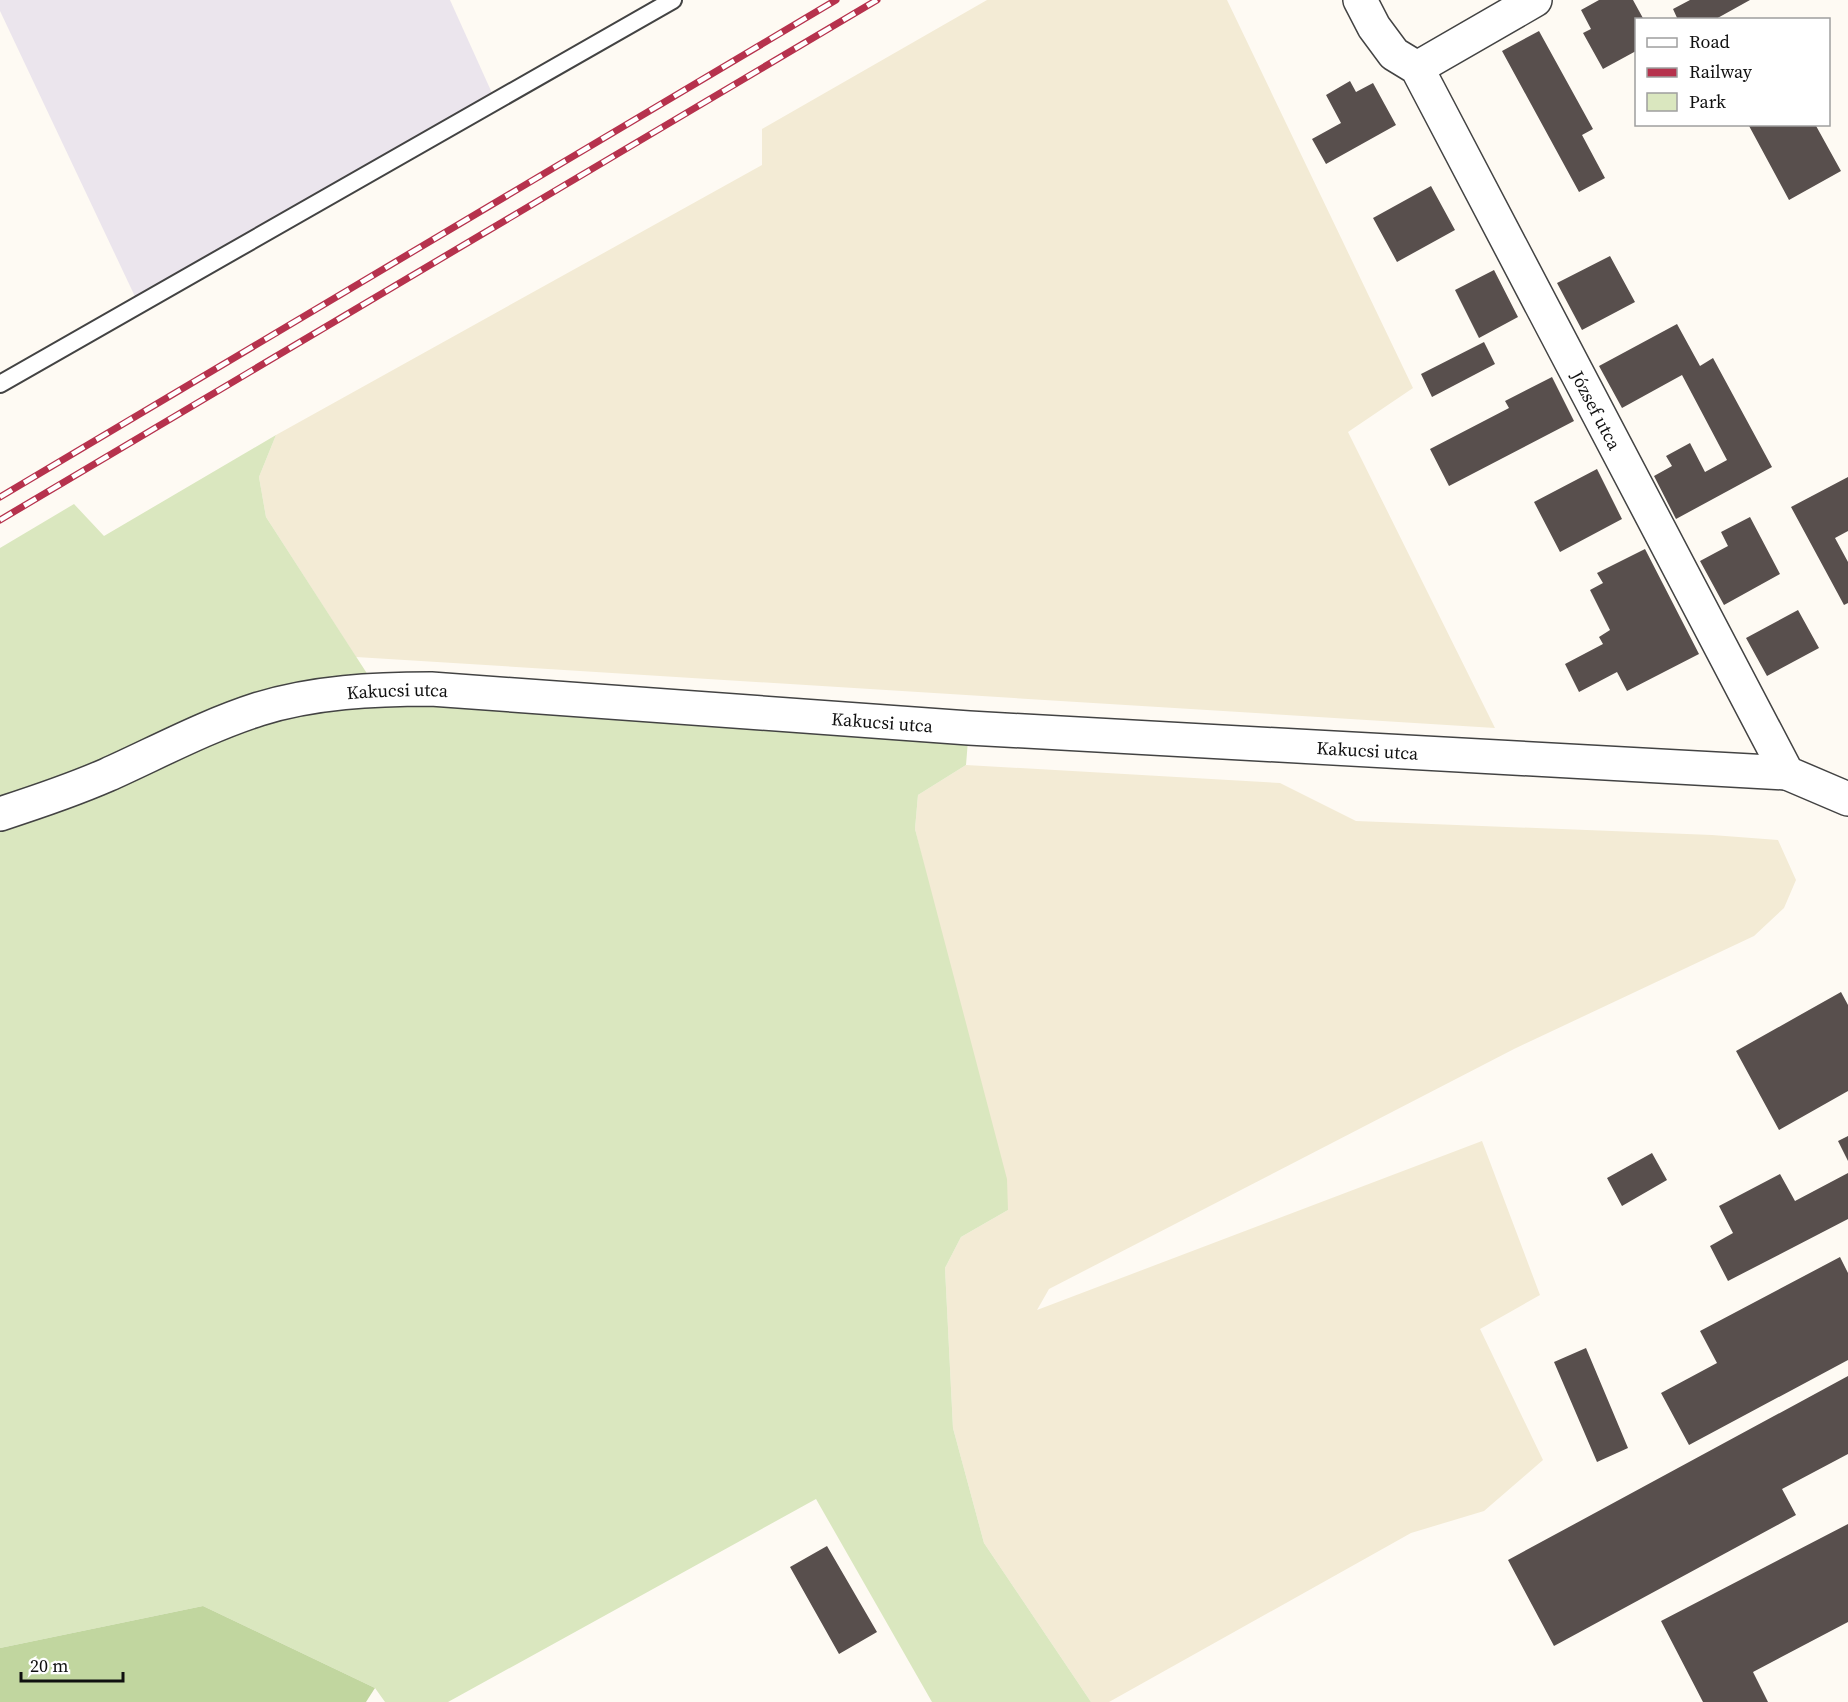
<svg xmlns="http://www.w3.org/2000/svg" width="1848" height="1702" viewBox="0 0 1848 1702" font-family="'Source Serif 4',serif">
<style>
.industrial{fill:#ebe5ed}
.farmland{fill:#f3ebd5}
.green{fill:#dae7bf}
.forest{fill:#c1d69f}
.building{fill:#584f4d}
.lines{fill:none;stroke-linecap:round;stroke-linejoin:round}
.lane-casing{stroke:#434343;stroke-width:20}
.street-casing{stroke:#434343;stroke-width:36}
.lane{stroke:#fff;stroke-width:16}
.street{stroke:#fff;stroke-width:33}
.rail-casing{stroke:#b6324d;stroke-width:7}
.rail{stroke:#fff;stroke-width:4.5;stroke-dasharray:14;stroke-linecap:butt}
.labels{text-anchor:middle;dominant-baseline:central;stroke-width:6;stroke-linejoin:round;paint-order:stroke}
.street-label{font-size:18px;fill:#101010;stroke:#fff}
</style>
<rect width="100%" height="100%" fill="#fefaf3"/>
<!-- industrial -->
<path class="industrial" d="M0 0H450L492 93 139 305 0 11Z"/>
<!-- farmland -->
<path class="farmland" d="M987 0H1227L1413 388 1348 432 1495 728 356 657 266 517 259 477 276 435 762 165V129Z
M966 765 1280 783 1356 821 1712 835 1778 840 1796 880 1784 908 1754 936 1514 1049 1049 1289 1037 1310 1482 1141 1540 1295 1480 1329 1543 1460 1484 1511 1411 1533 1109 1702H1091L984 1543 953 1428 945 1268 961 1237 1008 1210 915 829 918 795Z"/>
<!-- green -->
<path class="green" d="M276 435 259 477 266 517 377 689 969 728 966 765 918 795 915 829 1007 1179 1008 1210 961 1237 945 1268 953 1428 984 1543 1091 1702H932L816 1499 448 1702H385L375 1688 203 1606 0 1648V548L74 504 104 536Z"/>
<!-- forest -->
<path class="forest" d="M203 1606 375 1688 366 1702H0V1648Z"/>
<!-- building -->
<path class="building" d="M1599 0H1633L1644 20H1636V51L1603 69 1583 33 1591 29 1581 10Z
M1690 0H1750L1714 20H1678L1673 9Z
M1539 31 1593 129 1582 135 1605 178 1579 192 1502 51Z
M1350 81 1356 92 1373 83 1396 125 1326 164 1312 139 1341 123 1326 95Z
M1748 124H1815L1841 171 1789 200Z
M1431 186 1455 230 1397 262 1373 218Z
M1610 256 1635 302 1582 330 1557 283Z
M1494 270 1518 317 1479 338 1455 290Z
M1677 324 1700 366 1713 358 1772 467 1676 519 1654 476 1672 466 1666 456 1690 443 1705 472 1727 460 1682 375 1622 408 1599 366Z
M1484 342 1495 364 1432 397 1421 374Z
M1552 377 1574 421 1449 486 1430 449 1509 408 1505 401Z
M1597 469 1622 519 1560 552 1534 502Z
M1848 477V531L1835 538 1848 562V603L1844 605 1791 507Z
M1750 517 1780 574 1724 605 1700 561 1728 546 1721 532Z
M1645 549 1699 654 1627 691 1617 672 1579 692 1565 664 1603 644 1599 637 1610 630 1590 590 1603 583 1597 573Z
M1798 610 1819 648 1767 676 1746 638Z
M1841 992 1848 1005V1091L1779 1130 1736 1051Z
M1848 1136V1161L1838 1141Z
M1652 1153 1667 1180 1622 1206 1607 1178Z
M1848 1173V1219L1728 1281 1710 1246 1733 1233 1719 1206 1780 1174 1795 1201Z
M1840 1257 1848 1273V1360L1689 1445 1661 1393 1717 1363 1700 1331Z
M1586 1348 1628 1448 1597 1462 1554 1362Z
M1848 1376V1454L1782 1489 1796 1515 1554 1646 1508 1560Z
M1848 1524V1622L1753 1672 1768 1702H1703L1661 1621Z
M827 1546 877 1632 839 1654 790 1567Z"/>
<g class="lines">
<defs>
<path id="lane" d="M0 384 673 0"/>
<g id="street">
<path id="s1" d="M1360 0 1374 27 1394 54 1417 68 1787 773 1848 799"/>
<path d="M1417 68 1535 0"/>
<path id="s2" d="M0 814C34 803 75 789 107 775 158 752 206 726 259 709 314 692 374 689 431 689L969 728 1787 773"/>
</g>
</defs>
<!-- lane casing -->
<use href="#lane" class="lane-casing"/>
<!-- street casing -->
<use href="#street" class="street-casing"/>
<!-- lane -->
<use href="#lane" class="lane"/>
<!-- street -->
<use href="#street" class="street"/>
<defs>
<path id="rail" d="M0 497 836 0
M0 520 877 0"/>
</defs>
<!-- rail casing -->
<use href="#rail" class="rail-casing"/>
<!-- rail -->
<use href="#rail" class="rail"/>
</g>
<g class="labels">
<!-- street labels -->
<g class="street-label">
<text stroke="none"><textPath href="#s1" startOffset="477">József utca</textPath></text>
<text stroke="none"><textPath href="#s2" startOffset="420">Kakucsi utca</textPath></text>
<text stroke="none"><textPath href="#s2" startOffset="906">Kakucsi utca</textPath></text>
<text stroke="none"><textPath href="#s2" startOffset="1392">Kakucsi utca</textPath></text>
</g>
</g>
<!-- legend -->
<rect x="1635" y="18" width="195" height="108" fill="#ffffff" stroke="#9f9f9f" stroke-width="1.5"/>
<rect x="1647" y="38" width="30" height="9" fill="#ffffff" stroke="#9f9f9f" stroke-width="1.5"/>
<text x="1689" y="48" font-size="18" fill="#101010">Road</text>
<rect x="1647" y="68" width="30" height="9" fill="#b6324d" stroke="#9f9f9f" stroke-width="1.5"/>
<text x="1689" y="78" font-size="18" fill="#101010">Railway</text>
<rect x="1647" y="93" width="30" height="18" fill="#dae7bf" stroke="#9f9f9f" stroke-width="1.5"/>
<text x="1689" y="108" font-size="18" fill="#101010">Park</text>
<!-- scale -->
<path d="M21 1672v9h102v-9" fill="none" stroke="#101010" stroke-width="3"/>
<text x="30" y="1672" font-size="18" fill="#101010" stroke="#ffffff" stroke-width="4.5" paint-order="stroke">20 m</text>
</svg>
